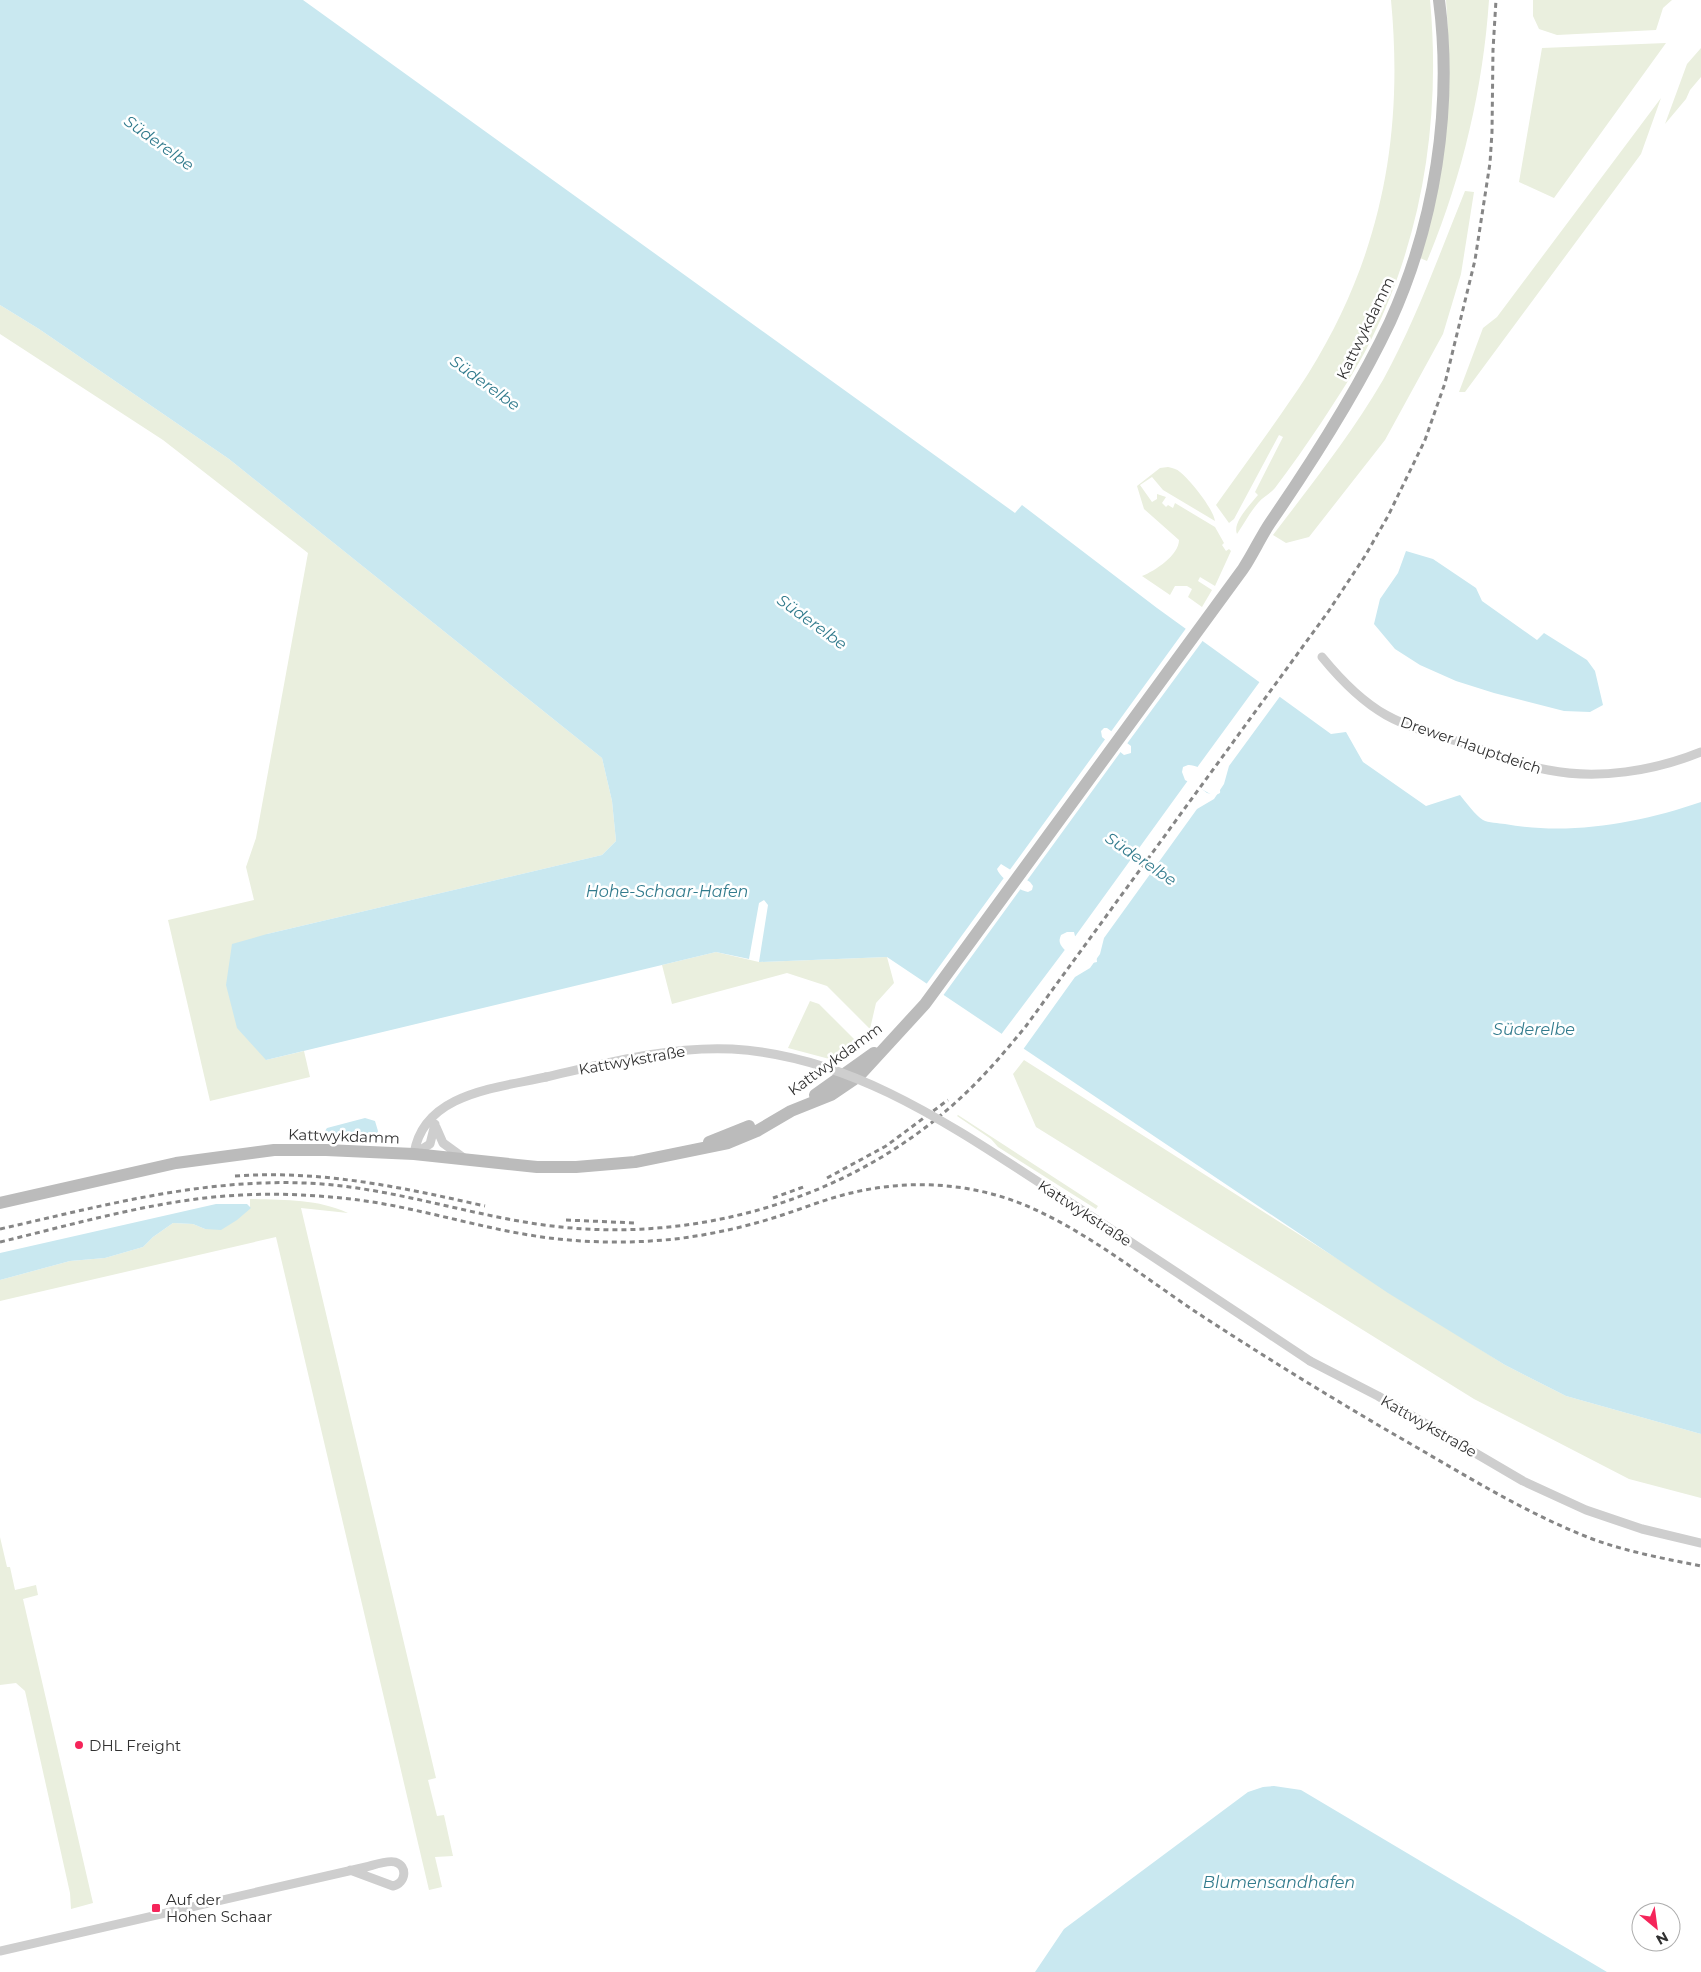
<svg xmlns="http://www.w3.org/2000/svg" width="1701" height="1972" viewBox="0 0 1701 1972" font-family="Montserrat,sans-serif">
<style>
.green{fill:#eaefde}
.water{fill:#c9e8f0;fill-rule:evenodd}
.pier{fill:#fff}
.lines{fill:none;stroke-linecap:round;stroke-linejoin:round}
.minor{stroke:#cecece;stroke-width:9}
.secondary{stroke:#bbb;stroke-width:12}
.rail{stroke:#868686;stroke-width:3;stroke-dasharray:5 4;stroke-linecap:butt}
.minor-bridge{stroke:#cecece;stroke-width:9}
.poi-dot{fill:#f5255a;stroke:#fff;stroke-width:2}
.labels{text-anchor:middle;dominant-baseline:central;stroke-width:5;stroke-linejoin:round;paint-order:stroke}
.street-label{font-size:15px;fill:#313131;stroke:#fff}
.poi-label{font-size:15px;fill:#313131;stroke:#fff;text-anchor:start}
.water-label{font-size:16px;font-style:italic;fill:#327b8d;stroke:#fff}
</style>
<rect width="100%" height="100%" fill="#fff"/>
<!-- green -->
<path class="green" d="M1391 0H1430C1441 117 1423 236 1370 342 1356 370 1338 397 1321 423 1306 445 1291 467 1275 488 1270 494 1263 497 1258 503 1250 512 1244 524 1237 534 1232 522 1251 504 1258 495L1255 492 1283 437 1279 435 1234 519 1229 523 1216 505C1247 461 1279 419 1308 374 1381 257 1404 137 1391 0Z
M1446 0H1489C1483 89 1462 178 1427 261L1420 258C1448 168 1453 94 1446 0Z
M1533 0H1672L1663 8 1656 30 1557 35 1539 29 1533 16Z
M1666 43 1554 198 1519 182 1542 48Z
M1701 48V77L1690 90 1686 99 1665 124 1687 64Z
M1661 98 1641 154 1465 392H1459L1483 328 1497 317Z
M1465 191 1474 192 1461 274 1443 334 1385 440 1309 537 1286 543 1273 535C1311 485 1351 435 1383 380 1416 320 1439 255 1465 191Z
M0 305 39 329 229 459 602 758 612 801 616 841 602 855 267 934 266 1060 304 1051 310 1077 210 1101 168 920 254 900 246 867 256 838 308 553 163 440 0 334Z
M1168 467C1172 468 1177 469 1180 472 1190 480 1213 508 1215 521L1163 490 1152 477 1140 485 1152 502 1157 499V494L1166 497 1162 503 1166 507 1168 505 1173 508 1175 503 1215 527 1224 543 1222 545 1226 551 1229 549 1231 551 1215 586 1200 577 1198 581 1212 590 1202 607 1188 597 1192 589 1187 586H1175L1170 595 1142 576C1155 571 1179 555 1179 540L1144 509 1137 486 1160 468Z
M716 952 759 962 887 957 894 983 876 1003 870 1029 827 986 787 973 672 1004 662 965Z
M810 1001 819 1004 859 1044 837 1061 788 1048Z
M1024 1060 1505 1365 1566 1396 1701 1434V1498L1629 1479 1474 1399 1036 1127 1013 1074Z
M958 1115 1098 1206 1096 1209 998 1147 991 1139 957 1116Z
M250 1199C284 1200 317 1199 348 1213L301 1208 436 1778 428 1780 437 1816 444 1815 453 1856 435 1857 442 1887 429 1890 276 1237 0 1301V1280L70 1261 105 1258 143 1247 153 1237 173 1223 193 1224 205 1229 250 1208Z
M0 1537 7 1567H10L15 1590 36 1585 38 1595 23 1599 93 1903 71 1909 70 1893 25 1691 16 1683 0 1685Z"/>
<!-- water -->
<path class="water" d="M0 0H303L1015 513 1022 505 1157 608 1331 734 1346 732 1363 762 1426 806 1460 795C1465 801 1476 816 1483 820 1488 823 1499 823 1505 824 1569 836 1640 823 1701 802V1434L1566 1396 1505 1365 1388 1293 887 957 759 962 768 905 764 900 759 903 749 959 716 952 266 1060 237 1028 226 985 232 944 267 934 602 855 616 841 612 801 602 758 229 459 39 329 0 305ZM1104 728H1107L1131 746V753L1124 755 1102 737 1101 731ZM1188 765C1200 764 1222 781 1220 793L1214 796 1185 780 1182 772 1183 767ZM1001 864 1030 882 1033 886 1032 890 1028 892C1018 890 1000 878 997 869ZM1067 932H1074L1075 936 1096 952 1097 962C1087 966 1063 953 1060 943 1059 940 1060 938 1061 935Z
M1406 551 1433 559 1476 588 1482 601 1537 640 1544 633 1587 660 1595 671 1603 705 1590 712 1564 711 1494 693 1456 681 1420 665 1395 649 1374 624 1380 599 1398 573Z
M365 1118 375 1121 378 1131 377 1134H328L325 1131 327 1128Z
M216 1204H247L251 1208 237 1220 221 1230 205 1229 193 1224 173 1223 153 1237 143 1247 105 1258 70 1261 0 1280V1253Z
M1274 1786 1301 1790 1607 1972H1035L1064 1929 1248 1792 1263 1787Z"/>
<!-- pier -->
<path class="pier" d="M1187 627 1204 639 1126 745 1110 733Z
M1261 680 1281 695 1229 766 1224 784 1214 799 1197 809 1104 938 1100 954 1090 968 1075 977 1022 1051 1000 1036 1067 947 1085 960 1089 962 1095 960 1092 949H1089L1074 938 1189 779 1207 793 1212 794 1217 792 1215 783 1196 769Z
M1106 738 1122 750 1026 882 1009 871Z
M1006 875 1022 887 942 997 925 986Z"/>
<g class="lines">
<!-- minor -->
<path class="minor" d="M1322 657C1340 679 1361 701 1386 715 1409 728 1443 737 1469 745 1493 753 1523 766 1548 770 1598 780 1654 771 1701 752
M436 1127 443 1143 465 1159
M414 1154C423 1093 497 1088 546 1077
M414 1154 430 1144 435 1124
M1310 1361 1378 1396 1523 1481 1586 1510 1642 1529 1701 1543
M0 1951C122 1923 244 1895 366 1867 374 1865 387 1860 395 1862 408 1866 406 1883 393 1886L350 1870"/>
<!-- secondary -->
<path class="secondary" d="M815 1095 874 1053
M709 1142 749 1126
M0 1203 176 1163 274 1150H326L414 1154 537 1167H576L635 1162 728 1143 757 1131 791 1111 831 1095 859 1076 925 1004 1243 569C1253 554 1260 538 1270 523 1314 459 1357 392 1390 322 1435 223 1453 108 1439 0"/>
<!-- rail -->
<path class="rail" d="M235 1176C322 1170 400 1187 485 1206
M827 1178 886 1146 948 1100
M773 1198 806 1186
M566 1220 636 1223
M0 1229C102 1206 199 1179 305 1183 386 1186 464 1214 544 1225 690 1245 845 1202 955 1103 981 1080 1004 1053 1026 1026L1328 612 1365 556 1388 516 1425 440 1445 383 1475 260 1490 163 1492 132 1493 50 1496 0
M0 1242C79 1223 160 1199 241 1195 278 1193 315 1195 351 1199 411 1206 469 1225 529 1235 577 1243 627 1244 675 1239 708 1235 741 1228 773 1218 799 1210 825 1199 851 1193 913 1178 980 1183 1038 1211 1094 1237 1148 1280 1199 1314 1268 1359 1338 1402 1409 1443 1470 1478 1529 1515 1595 1540 1629 1552 1666 1559 1701 1566"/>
<!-- minor-bridge -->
<path class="minor-bridge" d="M546 1077C607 1063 669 1046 732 1049 856 1056 959 1131 1060 1196 1144 1250 1227 1306 1310 1361"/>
</g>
<!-- markers -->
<g class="poi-dot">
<circle cx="79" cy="1745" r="5"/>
<rect x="151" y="1903" width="10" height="10" rx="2.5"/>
</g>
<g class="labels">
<!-- street labels -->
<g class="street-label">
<text transform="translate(1365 328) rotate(-64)">Kattwykdamm</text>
<text transform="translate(1471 745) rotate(19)">Drewer Hauptdeich</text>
<text transform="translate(835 1059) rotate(-36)">Kattwykdamm</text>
<text transform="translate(632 1060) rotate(-10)">Kattwykstraße</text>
<text transform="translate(344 1136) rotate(2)">Kattwykdamm</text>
<text transform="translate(1085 1213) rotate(33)">Kattwykstraße</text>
<text transform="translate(1429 1426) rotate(30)">Kattwykstraße</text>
</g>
<!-- poi labels -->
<g class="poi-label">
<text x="89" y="1745">DHL Freight</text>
<text x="166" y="1899">Auf der<tspan x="166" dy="17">Hohen Schaar</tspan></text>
</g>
<!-- water labels -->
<g class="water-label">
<text transform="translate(159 143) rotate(36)">Süderelbe</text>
<text transform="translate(485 383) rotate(36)">Süderelbe</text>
<text transform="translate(812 622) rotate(36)">Süderelbe</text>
<text transform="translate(1141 859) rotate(34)">Süderelbe</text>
<text x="667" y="891">Hohe-Schaar-Hafen</text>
<text x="1534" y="1029">Süderelbe</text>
<text x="1279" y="1882">Blumensandhafen</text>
</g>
</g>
<!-- north arrow -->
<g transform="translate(1656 1927) rotate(151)"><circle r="24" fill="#ffffff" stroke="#adadad"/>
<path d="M0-4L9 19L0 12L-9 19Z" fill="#f5255a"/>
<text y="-8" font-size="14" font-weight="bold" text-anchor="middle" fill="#313131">N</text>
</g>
</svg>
